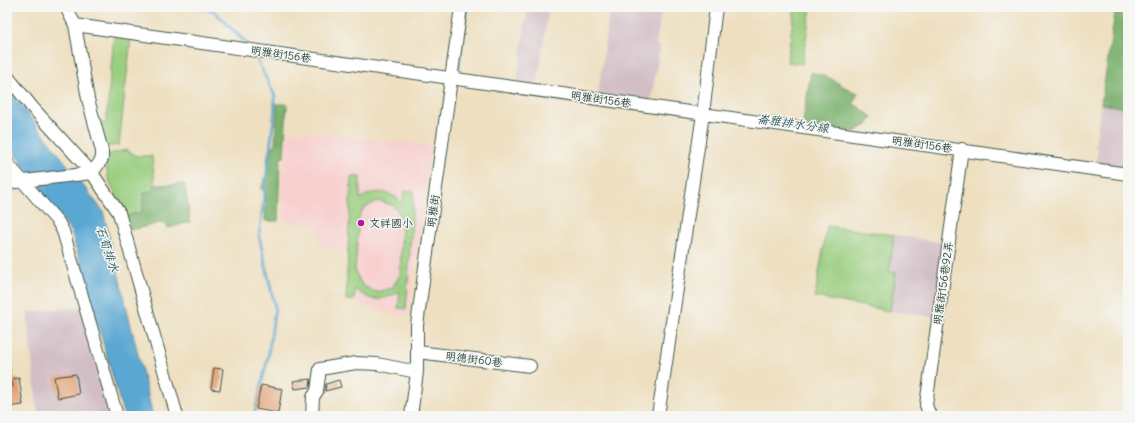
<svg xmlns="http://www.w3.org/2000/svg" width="1135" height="423" viewBox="0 0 1135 423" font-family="Delius,'LXGW WenKai TC',sans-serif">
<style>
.built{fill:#f7d0cf}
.industrial{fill:#d2bec5}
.green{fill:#9ace80;stroke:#5c865a;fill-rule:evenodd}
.forest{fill:#7bb16e;stroke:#4d7751}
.water{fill:#5aa7d3;stroke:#3c7284}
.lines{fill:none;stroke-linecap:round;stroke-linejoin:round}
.stream{stroke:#5aa7d3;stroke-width:2.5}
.building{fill:#e2a174}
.minor-casing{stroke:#3e5549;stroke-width:14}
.minor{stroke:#fff;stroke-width:12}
.poi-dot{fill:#b5179e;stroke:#f6f6f2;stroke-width:1.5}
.labels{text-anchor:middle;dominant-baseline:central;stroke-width:3;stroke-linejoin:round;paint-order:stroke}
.street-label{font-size:11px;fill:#1f3d34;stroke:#f6f6f2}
.poi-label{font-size:11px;fill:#1f3d34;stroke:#f6f6f2;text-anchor:start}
.water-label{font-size:12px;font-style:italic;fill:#315d64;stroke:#f6f6f2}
</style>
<rect width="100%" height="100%" fill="#f6f6f2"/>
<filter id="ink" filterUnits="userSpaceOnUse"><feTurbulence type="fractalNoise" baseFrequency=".025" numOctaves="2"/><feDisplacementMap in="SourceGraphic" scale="8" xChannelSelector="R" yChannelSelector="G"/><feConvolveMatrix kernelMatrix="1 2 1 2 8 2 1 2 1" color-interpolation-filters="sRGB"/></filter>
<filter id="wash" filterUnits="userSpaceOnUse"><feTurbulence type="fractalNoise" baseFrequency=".012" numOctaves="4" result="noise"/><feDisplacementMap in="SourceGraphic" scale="16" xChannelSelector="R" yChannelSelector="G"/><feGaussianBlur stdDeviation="0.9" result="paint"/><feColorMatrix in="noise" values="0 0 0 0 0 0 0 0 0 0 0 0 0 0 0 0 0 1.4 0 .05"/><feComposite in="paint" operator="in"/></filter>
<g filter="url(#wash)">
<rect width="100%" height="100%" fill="#eedfc0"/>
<!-- built -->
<path class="built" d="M288 131 431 145 408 314 401 316 346 300 348 250 319 244 317 225 285 221 281 192Z"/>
<!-- industrial -->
<path class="industrial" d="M610 7H662L656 45 660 46 651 102 598 95Z
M527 9 548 12 537 86 517 83Z
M1128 98V170L1095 165 1098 148 1095 147 1101 104 1126 108Z
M894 235 944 243 934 317 890 311 896 274 889 272Z
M81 307 110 416H38L27 312Z"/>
<!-- green -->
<path class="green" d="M795 7H811L802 64 787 62Z
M114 35 131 38 119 145 105 147 100 123H106Z
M126 150 137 156H152L155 185 153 191 144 193 142 212 126 216 108 178 105 155Z
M351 177H360V199C374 189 390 190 402 203L405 191H414L406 309 398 308 400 292C379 300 375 305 355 289L354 300H346ZM378 201 392 205 398 211 402 220 400 275 392 288 376 292 362 285 355 271 359 217 364 208Z
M827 226 894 235 889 272 896 273 890 311 815 297Z
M7 314 14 384 7 385Z"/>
<!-- forest -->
<path class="forest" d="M1115 13 1128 15 1127 108 1101 104Z
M811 72 830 78 848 89 858 93 853 103 872 117 867 125 854 132 807 126 803 121Z
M277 104H287L284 157 280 159 278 221H265L266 193 261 189 266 176 268 154 275 143Z
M185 184 190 222 168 228 165 222 131 230 126 216 142 212 144 193 153 191 155 185Z"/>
<!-- water -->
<path class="water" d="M7 87 103 211 153 416H124L71 231 7 143Z"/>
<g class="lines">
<!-- stream -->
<path class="stream" d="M191 7 214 11 248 45
M458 76 467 7
M254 416 268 357 275 307 259 236 274 117 275 96 254 54"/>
</g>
<g id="blocks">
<!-- building -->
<path class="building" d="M214 368 223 369 220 390 211 389Z
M76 374 79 394 58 398 54 377Z
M19 378 23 405 7 407V388L13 387 12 379Z
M311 379 310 387 295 389 293 381Z
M339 380 341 387 325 391 326 384Z
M261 385 282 389 278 413 256 409Z"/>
</g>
</g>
<g filter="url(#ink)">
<use href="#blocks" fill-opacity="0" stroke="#3e5549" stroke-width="1"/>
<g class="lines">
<defs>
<path id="minor" d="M75 25 1128 174
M7 76 32 107 92 173 119 213 177 416
M7 163 58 222 63 231 117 416
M7 183 92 173 102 159V151L88 99 75 25 66 7
M418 352 530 366
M312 416 313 397 317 391 320 369 356 363 377 364 417 372
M411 416 417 372V325L461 7
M658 416 703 114 716 7
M930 416 926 405 962 149"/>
</defs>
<!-- minor casing -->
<use href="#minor" class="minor-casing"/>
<!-- minor -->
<use href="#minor" class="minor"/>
</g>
</g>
<!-- markers -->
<circle class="poi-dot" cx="361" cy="223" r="4"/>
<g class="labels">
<!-- street labels -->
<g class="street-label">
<text transform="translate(281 54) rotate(8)">明雅街156巷</text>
<text transform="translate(601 99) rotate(8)">明雅街156巷</text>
<text transform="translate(922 144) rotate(8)">明雅街156巷</text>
<text transform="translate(433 211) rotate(-82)">明雅街</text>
<text transform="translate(943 283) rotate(-82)">明雅街156巷92弄</text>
<text transform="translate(474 359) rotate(7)">明德街60巷</text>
</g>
<!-- poi labels -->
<g class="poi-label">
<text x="369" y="223">文祥國小</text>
</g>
<!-- water labels -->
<g class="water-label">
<text transform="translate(793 123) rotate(8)">崙雅排水分線</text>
<text transform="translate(108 249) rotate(72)">石筍排水</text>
</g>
</g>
<!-- margin -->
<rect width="1135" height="423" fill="none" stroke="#f6f6f2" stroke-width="24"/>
</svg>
